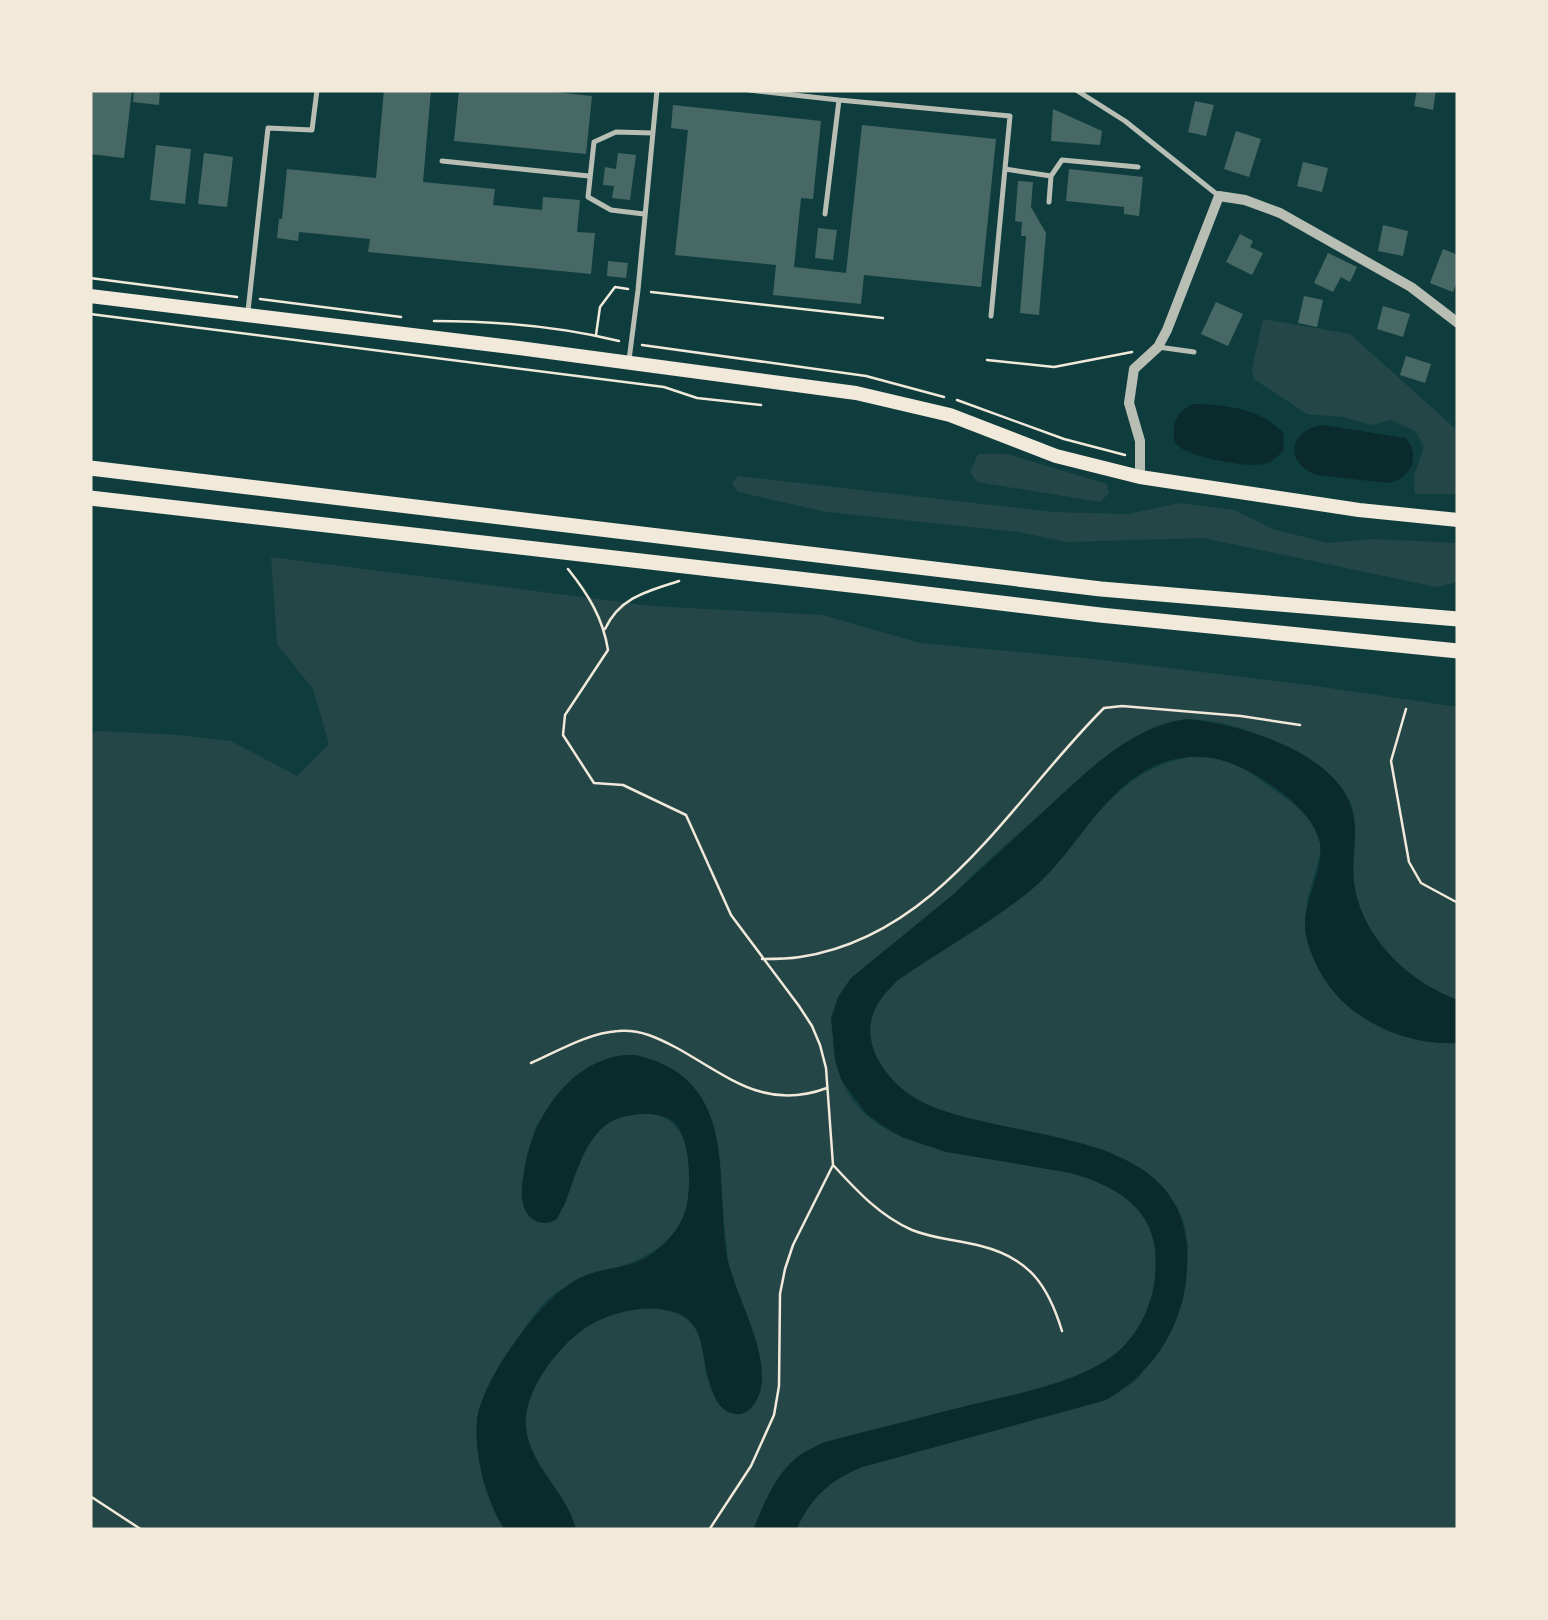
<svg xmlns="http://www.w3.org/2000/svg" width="1548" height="1620" viewBox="0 0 1548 1620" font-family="Spectral,serif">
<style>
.green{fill:#244646}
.water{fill:#0a2a2b}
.building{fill:#486865}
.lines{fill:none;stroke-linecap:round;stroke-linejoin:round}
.path{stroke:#f1e9da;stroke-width:2.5}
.service{stroke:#b8beb3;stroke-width:5}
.minor{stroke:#b8beb3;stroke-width:10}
.secondary{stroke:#f1e9da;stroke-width:14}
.trunk{stroke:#f1e9da;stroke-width:15}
</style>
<rect width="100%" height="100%" fill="#0f3d3e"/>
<!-- green -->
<path class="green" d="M1263 319 1350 334 1458 431V494H1415L1414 476 1424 447 1415 431 1391 420 1372 425 1342 417 1307 414 1254 379 1252 369Z
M978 454H1007L1107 484 1109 493 1100 502 977 482 970 472Z
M738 476 1053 512 1128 514 1180 503 1234 510 1273 529 1328 543 1373 539 1458 543V582L1436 587 1203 538 1067 542 1019 532 827 512 738 492 732 483Z
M271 557 652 606 823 615 920 643 1094 659 1309 685 1458 707V1000C1406 981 1354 931 1354 872 1353 849 1359 825 1351 804 1338 772 1300 751 1269 739 1239 726 1198 713 1166 723 1125 735 1080 777 1049 806 1018 835 983 863 954 894 911 941 873 992 833 1041 834 1053 836 1067 841 1079 867 1142 943 1151 1001 1160 1024 1164 1047 1169 1071 1173 1110 1184 1150 1204 1155 1249 1159 1285 1148 1322 1122 1348 1087 1382 1013 1394 966 1406 919 1418 872 1430 825 1442 781 1461 772 1488 753 1530H576C567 1493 529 1467 526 1427 522 1391 563 1338 594 1322 612 1314 634 1308 654 1309 666 1310 680 1312 689 1321 704 1335 703 1359 707 1378L758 1352 728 1263 717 1142 710 1116 560 1092 536 1126 525 1167 564 1207C573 1182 581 1151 599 1131 609 1120 624 1115 639 1114 688 1110 692 1159 688 1196 682 1263 608 1265 562 1289 543 1299 528 1323 517 1340 503 1360 488 1383 480 1406 470 1439 486 1502 505 1530H90V734L99 731 178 735 231 741 297 776 329 744 313 689 277 644Z
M1190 757 1219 758 1245 769 1293 803 1311 821 1320 843V854L1307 901 1305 928 1318 968 1339 998 1353 1011 1436 1043H1458V1530H796C812 1497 828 1481 862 1467L1106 1400 1138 1379 1182 1304 1186 1285 1188 1246 1184 1223 1176 1205 1112 1153 1090 1146C1062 1140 1035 1133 1007 1127 956 1116 882 1102 871 1041 866 1015 879 997 898 980 942 950 992 922 1033 888 1045 878 1054 866 1064 854 1099 809 1131 767 1190 757Z"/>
<!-- water -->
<path class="water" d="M1193 404C1224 404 1263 409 1284 434L1283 451C1277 457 1272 462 1264 464 1248 468 1183 457 1175 442 1173 437 1174 432 1174 427 1176 415 1183 409 1193 404Z
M1323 425 1405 438C1422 454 1411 480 1388 483L1317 475C1284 463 1288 430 1323 425Z
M1188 719C1240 725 1332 750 1351 807 1359 830 1352 852 1353 876 1358 934 1406 981 1458 1000V1043C1400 1046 1339 1016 1315 962 1310 950 1305 938 1305 925 1305 897 1324 871 1320 843 1314 805 1240 758 1204 757 1115 752 1087 845 1030 891 989 924 941 950 898 980 880 997 867 1014 871 1039 873 1052 879 1063 887 1073 912 1107 955 1115 994 1124 1090 1145 1205 1155 1185 1286 1178 1335 1149 1375 1106 1400L862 1467C829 1481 811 1497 796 1530H753C763 1506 775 1475 796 1458 804 1451 815 1447 825 1442 872 1430 919 1418 966 1406 1015 1394 1085 1383 1122 1348 1148 1322 1159 1285 1155 1249 1150 1204 1110 1184 1071 1173L946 1152 902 1137 882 1125 867 1114 842 1081 835 1060 831 1018 838 997 851 978 955 893 1090 769C1119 745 1150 724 1188 719Z
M636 1055C661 1061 684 1072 699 1094 731 1140 716 1212 729 1265 738 1301 778 1368 755 1403 750 1410 745 1415 736 1414 706 1411 707 1357 699 1336 696 1327 689 1318 680 1314 654 1302 616 1310 592 1324 561 1341 521 1392 526 1429 531 1468 568 1493 576 1530H505C486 1502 474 1455 477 1421 481 1380 539 1302 574 1281 592 1270 612 1269 632 1264 654 1257 678 1234 685 1212 692 1192 691 1141 676 1124 668 1115 652 1113 641 1114 626 1115 610 1119 600 1130 577 1154 573 1191 557 1219 543 1228 527 1221 523 1204 520 1192 523 1178 525 1166 533 1120 565 1069 613 1057 620 1055 628 1055 636 1055Z"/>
<!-- building -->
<path class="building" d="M90 90H132L124 158 90 154Z
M134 90H160L159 105 133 102Z
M384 90H431L423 182 495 189 493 205 542 210 543 197 580 200 577 232 595 233 591 274 368 252 370 239 299 232 298 241 277 238 279 219H282L287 169 376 178Z
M459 90H537L592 96 586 154 454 141Z
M1417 90H1436L1433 110 1414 106Z
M1195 101 1214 105 1206 136 1188 132Z
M673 105 821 121 813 199 801 198 794 267 846 273 862 125 996 139 981 287 864 275 861 304 773 295 776 265 675 255 688 130 671 128Z
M1053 109 1102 131 1100 145 1051 141Z
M1236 131 1261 139 1249 177 1224 169Z
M156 145 191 149 185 204 150 200Z
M204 153 233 157 227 207 198 204Z
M618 153 636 155 630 200 612 198 614 186 603 185 605 167 616 169Z
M1303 162 1328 168 1322 192 1297 186Z
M1069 169 1143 177 1139 216 1124 214V207L1066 201Z
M1018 181 1033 182 1031 207 1046 233 1039 315 1020 313 1026 236H1021L1022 222 1015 221Z
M1383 225 1408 231 1403 256 1378 251Z
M818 228 837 230 833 260 815 258Z
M1240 234 1253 241 1250 247 1263 253 1252 275 1226 262Z
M1443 249 1458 255V279L1453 292 1430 283Z
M1328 253 1357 267 1350 282 1341 277 1333 292 1314 283Z
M608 261 628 263 626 278 607 276Z
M1304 296 1323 300 1317 327 1298 323Z
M1216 302 1243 314 1228 346 1201 334Z
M1383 306 1410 314 1403 337 1377 329Z
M1406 356 1431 364 1425 383 1400 375Z"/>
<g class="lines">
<!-- path -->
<path class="path" d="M90 278 237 297
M651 292 883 318
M260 299 401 317
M90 314 664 387 697 398 761 405
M434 321C496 321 558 326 619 341
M596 335 600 307 615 287 628 289
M642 345 866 376 944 397
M987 360 1054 367 1132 352
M957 400 1064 439 1125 455
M568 569C588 594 603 618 608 650L565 715 563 735 594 783 623 785 686 815 731 915 799 1006 812 1026 820 1045 826 1068 833 1165 793 1245 785 1269 780 1294 779 1386 774 1415 751 1466 709 1530
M605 629C620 597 648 591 679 581
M1406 709 1391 761 1409 862 1421 883 1458 903
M762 959C775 959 788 959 800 957 940 936 1012 799 1104 708L1122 706 1241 716 1300 725
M531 1063C558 1051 588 1033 618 1031 640 1029 658 1038 677 1048 729 1077 765 1111 827 1088
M834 1166C857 1191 880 1216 912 1230 934 1239 958 1240 981 1246 1029 1258 1048 1285 1062 1331
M90 1496 142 1530"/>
<!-- service -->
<path class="service" d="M749 90 839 100 825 214
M1076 90 1125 121 1219 196
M839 100 1010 116 991 316
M442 161 589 176
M1005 169 1051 176 1062 160 1138 167
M1049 202 1051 176
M644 214 611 210 588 197 594 142 616 132 653 133
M248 311 268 128 312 130 317 90
M1158 347 1194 352
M629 360 638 290 657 90"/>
<!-- minor -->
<path class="minor" d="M1140 477V441L1129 403 1134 369 1158 347 1167 330 1219 196 1245 200 1280 213 1411 287 1458 323"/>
<!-- secondary -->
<path class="secondary" d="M90 296 519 348 856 393 950 415 1056 456 1140 477 1359 510 1458 520"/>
<!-- trunk -->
<path class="trunk" d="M90 468 1101 589 1458 619
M90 498 868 587 1100 615 1458 651"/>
</g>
<!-- border -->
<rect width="1548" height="1620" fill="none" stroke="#f1e9da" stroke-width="185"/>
</svg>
